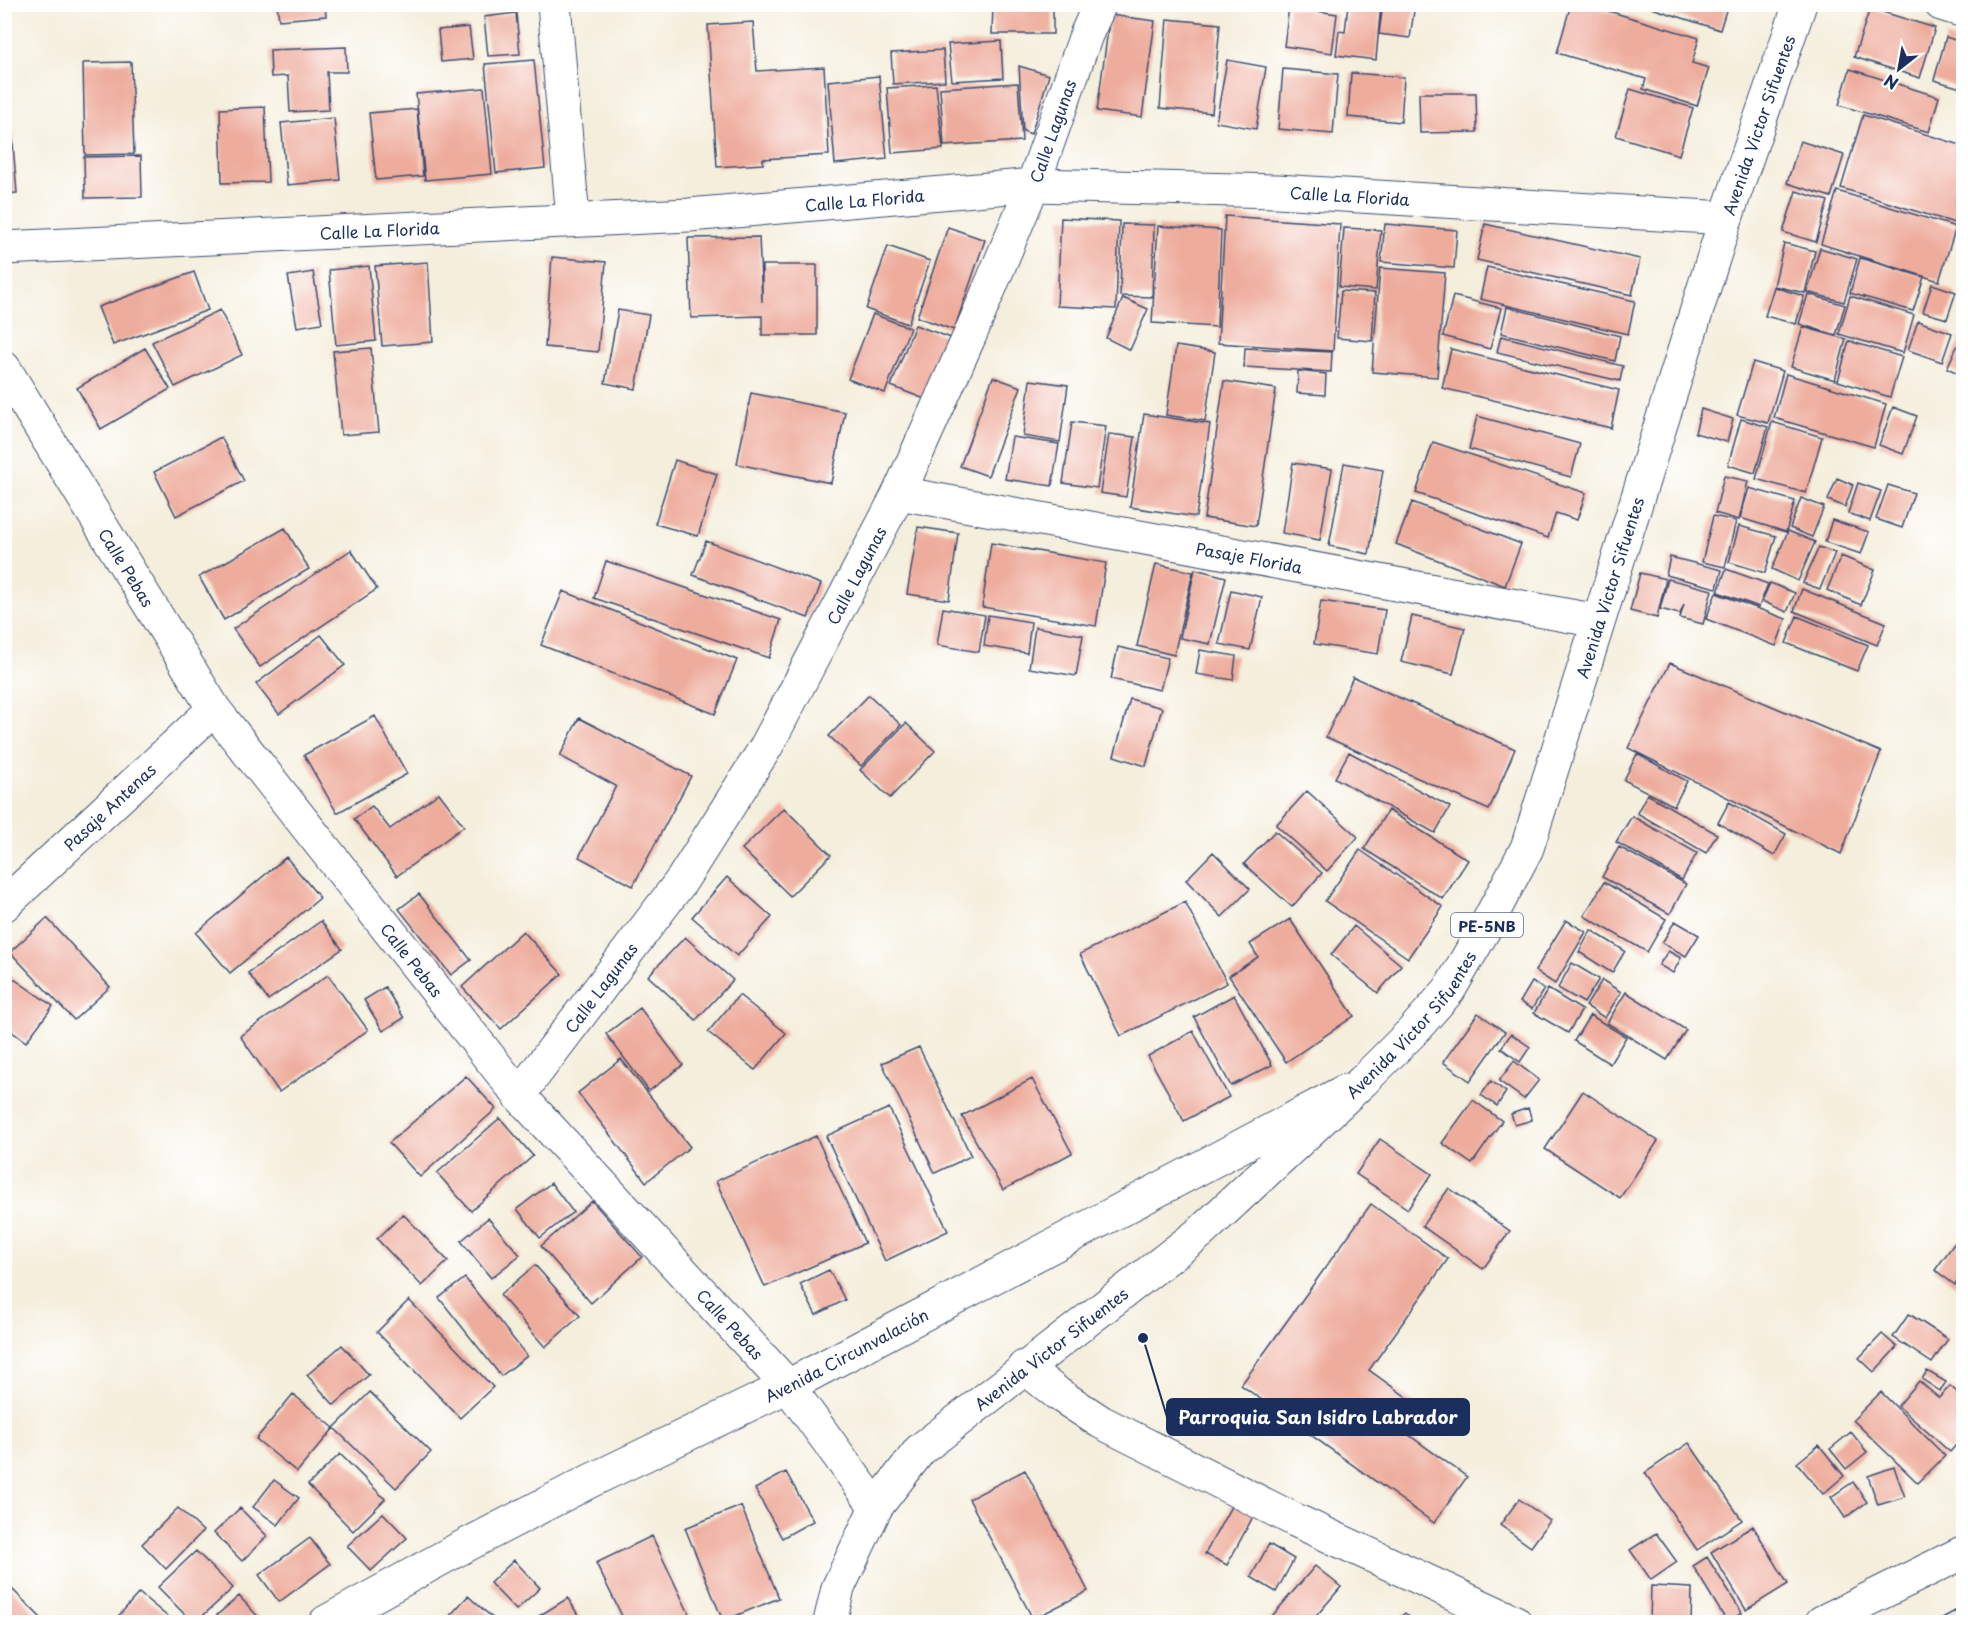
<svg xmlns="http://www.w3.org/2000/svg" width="1968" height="1627" viewBox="0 0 1968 1627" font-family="'Playpen Sans',sans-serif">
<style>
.building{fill:#eeac9c}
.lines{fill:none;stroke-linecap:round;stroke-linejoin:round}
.minor-casing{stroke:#3c4c71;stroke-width:35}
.trunk-casing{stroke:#3c4c71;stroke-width:35}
.minor{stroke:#fff;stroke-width:33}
.trunk{stroke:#fff;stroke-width:33}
.labels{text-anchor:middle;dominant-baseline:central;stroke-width:4.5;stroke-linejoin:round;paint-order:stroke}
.shield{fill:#fff;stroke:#5f6d8e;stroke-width:1.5}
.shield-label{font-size:15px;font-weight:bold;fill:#1b2f5e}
.street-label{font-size:16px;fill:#1b2f5e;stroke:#fff}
.leader{fill:none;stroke:#1b2f5e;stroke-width:2}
.callout-dot{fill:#1b2f5e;stroke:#fff;stroke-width:2}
.callout{fill:#1b2f5e;stroke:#1b2f5e;stroke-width:2}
.callout-label{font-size:18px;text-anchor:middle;font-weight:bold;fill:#fff}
</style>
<rect width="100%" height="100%" fill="#fff"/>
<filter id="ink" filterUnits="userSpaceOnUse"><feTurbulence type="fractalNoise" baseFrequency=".0167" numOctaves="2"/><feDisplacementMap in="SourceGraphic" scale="12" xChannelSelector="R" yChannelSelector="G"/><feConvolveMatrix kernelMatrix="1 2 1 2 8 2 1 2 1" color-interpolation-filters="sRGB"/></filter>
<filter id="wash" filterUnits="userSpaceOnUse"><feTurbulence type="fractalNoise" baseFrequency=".008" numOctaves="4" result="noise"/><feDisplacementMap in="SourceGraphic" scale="24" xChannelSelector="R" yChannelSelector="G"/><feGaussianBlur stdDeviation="1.35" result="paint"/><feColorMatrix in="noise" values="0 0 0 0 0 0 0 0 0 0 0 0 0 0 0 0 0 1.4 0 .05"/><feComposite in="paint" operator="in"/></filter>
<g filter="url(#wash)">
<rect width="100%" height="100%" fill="#f4eedc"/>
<g id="blocks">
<!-- building -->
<path class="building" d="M277 4H325L326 16 279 20Z
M993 4H1053V34H992Z
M1348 4H1381L1376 60 1336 55 1339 31 1345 32Z
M1383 4H1415L1410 38 1379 34Z
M1468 4H1482L1481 9Z
M1571 4H1585L1699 38 1692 63 1709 68 1697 106 1643 89 1646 79 1557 53Z
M1639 4H1728L1720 30Z
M1289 7 1337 14 1332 53 1284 46Z
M1870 8 1935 28 1920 78 1854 57Z
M516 13 520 54 488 56 484 17Z
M1110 15 1155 21 1142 117 1097 111Z
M1167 19 1220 24 1212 113 1160 108Z
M753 22 757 71 824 67 829 155 763 159V164L717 167 708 25Z
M469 27 473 59 441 62 438 30Z
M1946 37 1964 43V89L1934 80Z
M1001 41 1003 78 952 81 948 44Z
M346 47 347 72H327L329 110 290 112 288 76 271 77 270 50Z
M943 50 945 81 893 84 891 53Z
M534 60 545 168 496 173 485 64Z
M1227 60 1266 67 1256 129 1216 122Z
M131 62 134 154 85 155 83 63Z
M1019 66 1049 75 1031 134 1023 131Z
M1283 69 1338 74 1333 134 1278 129Z
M1850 69 1939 97 1929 132 1839 105Z
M1351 73 1404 77 1401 122 1348 117Z
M879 76 887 159 835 164 828 81Z
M1018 83 1022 141 944 146 940 88Z
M936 85 943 149 892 153 887 88Z
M484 88 492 174 425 180 416 94Z
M1630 89 1693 108 1679 155 1616 136Z
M1419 93H1476L1477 132 1420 133Z
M265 107 268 182 222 183 220 109Z
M417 109 423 176 376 180 369 113Z
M1863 115 1964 146V215L1961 225 1841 188Z
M334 118 340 180 287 185 281 123Z
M11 119 17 193 4 194V120Z
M1800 141 1844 155 1831 197 1787 183Z
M141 156 142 197 85 198 84 157Z
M1796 191 1828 201 1816 242 1783 232Z
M1837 191 1956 227 1939 281 1821 244Z
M1225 216 1340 224 1333 351 1218 343Z
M1061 218 1119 221 1116 309 1057 306Z
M1122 224 1154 225 1152 297 1120 296Z
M1385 224 1457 230 1454 268 1381 262Z
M1485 224 1640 259 1632 295 1477 260Z
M1158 226 1221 230 1217 327 1152 323Z
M948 227 985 240 954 330 917 317Z
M1344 228 1381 230 1376 290 1339 287Z
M1963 228H1964V246L1958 245Z
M759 237 762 302V265H817V335H762V316L691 318 688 238Z
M1784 243 1815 251 1805 293 1774 286Z
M888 246 930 261 908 324 866 309Z
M1820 248 1857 259 1844 302 1807 292Z
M552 257 606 262 598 352 545 347Z
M1860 258 1924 277 1913 311 1850 293Z
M428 262 433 342 382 346 375 266Z
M369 266 376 341 336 345 329 270Z
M1487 267 1635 301 1628 334 1480 299Z
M1380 268 1445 273 1437 377 1372 372Z
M194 272 208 310 113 345 98 307Z
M313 272 322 323 297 327 288 276Z
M1932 284 1956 292 1947 319 1923 312Z
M1774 287 1804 296 1796 324 1765 316Z
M1341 291 1375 293 1372 341 1337 338Z
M1808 294 1845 305 1836 335 1799 324Z
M1453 296 1501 308 1490 349 1443 336Z
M1850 296 1914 315 1903 353 1839 334Z
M1123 298 1148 309 1130 350 1106 338Z
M1507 307 1620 336 1615 361 1501 333Z
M220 310 242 355 175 387 152 342Z
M618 310 649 315 636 389 605 383Z
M873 314 910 328 885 393 848 379Z
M1918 321 1952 333 1942 362 1908 350Z
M915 325 954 339 930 401 891 386Z
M1803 327 1846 339 1835 380 1791 367Z
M1501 336 1623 366 1620 381 1497 352Z
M1961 338 1964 340V376L1947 368Z
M1849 341 1902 357 1890 397 1838 381Z
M1176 346 1215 352 1205 421 1166 415Z
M145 348 170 389 101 429 77 388Z
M371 348 379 432 341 435 333 351Z
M1245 348 1332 352 1331 372 1244 367Z
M1451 349 1619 390 1611 428 1442 388Z
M1753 362 1783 371 1768 423 1737 415Z
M1298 371 1326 374 1325 395 1297 393Z
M1786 374 1886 404 1874 447 1774 418Z
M993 377 1021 387 988 476 960 466Z
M1030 380 1068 385 1060 442 1023 436Z
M1224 381 1276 389 1256 526 1204 518Z
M751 393 845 412 831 483 737 464Z
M1893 407 1917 416 1903 454 1879 445Z
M1701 409 1733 419 1727 442 1695 433Z
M1144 414 1210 424 1196 517 1130 507Z
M1477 416 1580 444 1571 477 1469 449Z
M1741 419 1768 427 1755 473 1728 465Z
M1072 422 1106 426 1097 488 1063 483Z
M1772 422 1822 437 1806 493 1756 479Z
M1109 434 1135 437 1126 497 1100 493Z
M221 437 244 481 176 516 154 472Z
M1012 437 1059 444 1052 486 1005 479Z
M1433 442 1586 493 1577 520 1556 513 1548 538 1416 493Z
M675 460 717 474 698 536 655 524Z
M1293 463 1332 469 1320 540 1282 533Z
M1344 463 1383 470 1369 554 1329 546Z
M1724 476 1748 481 1739 520 1715 513Z
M1837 478 1853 485 1845 507 1828 500Z
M1858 483 1881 491 1870 521 1848 513Z
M1888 485 1914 493 1902 528 1876 519Z
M1749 488 1795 501 1786 532 1740 518Z
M1801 498 1824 507 1812 537 1790 528Z
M1412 502 1521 544 1505 586 1396 544Z
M1713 516 1736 521 1725 567 1702 562Z
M1832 520 1869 532 1861 554 1825 542Z
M1739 526 1776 536 1765 573 1729 562Z
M918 527 958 533 949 600 907 594Z
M285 528 309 569 224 620 199 577Z
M1788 531 1815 542 1798 581 1772 569Z
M706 541 821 584 808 618 693 575Z
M991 543 1106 563 1096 626 982 607Z
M1819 547 1835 553 1820 589 1803 583Z
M351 550 377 589 260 667 233 629Z
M1841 556 1875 570 1861 605 1827 590Z
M1670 557 1722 570 1717 588 1666 575Z
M606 561 781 620 769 658 594 598Z
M1156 564 1193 572 1174 655 1137 646Z
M1195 569 1226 577 1210 644 1180 638Z
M1726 569 1768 584 1759 607 1718 592Z
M1640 573 1666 579 1657 618 1630 611Z
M1668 579 1712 590 1703 624 1680 618 1684 604 1680 614 1660 609Z
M1770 583 1795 593 1787 612 1762 601Z
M1802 589 1886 623 1877 645 1794 611Z
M1231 590 1262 597 1250 650 1219 644Z
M563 591 737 660 715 714 541 645Z
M1716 593 1786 619 1776 646 1706 619Z
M1321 601 1385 610 1378 654 1314 644Z
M943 608 985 615 979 652 937 645Z
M988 615 1031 622 1027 653 984 646Z
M1412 616 1465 628 1453 674 1401 662Z
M1797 616 1868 645 1857 671 1786 643Z
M1035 627 1083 635 1076 676 1029 668Z
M321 635 345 665 279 714 256 684Z
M1118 647 1168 658 1160 690 1111 679Z
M1200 650 1236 656 1233 680 1196 674Z
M1670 663 1881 752 1841 854 1628 748Z
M1353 677 1515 749 1489 810 1326 737Z
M869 695 901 725 861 766 829 736Z
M1130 699 1162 708 1146 766 1114 756Z
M375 716 407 774 337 813 304 755Z
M579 718 691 776 633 886 579 857 616 786 560 756Z
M906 723 935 751 890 798 860 770Z
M1349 752 1450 807 1435 833 1335 778Z
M1637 754 1687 781 1674 806 1624 780Z
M1307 791 1358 837 1327 871 1276 825Z
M439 793 464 826 397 876 354 819 372 806 390 829Z
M1647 794 1717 834 1706 853 1637 813Z
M1729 802 1786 834 1774 856 1718 823Z
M784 808 831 855 790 896 742 849Z
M1388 810 1468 860 1443 899 1364 849Z
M1632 816 1697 853 1682 880 1616 842Z
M1275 831 1322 873 1292 907 1244 864Z
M1619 847 1686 884 1670 914 1602 877Z
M1360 850 1443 907 1408 958 1325 901Z
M1213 852 1250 889 1222 917 1186 880Z
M286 857 320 898 230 973 196 933Z
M727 877 772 917 737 956 692 917Z
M1604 882 1666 919 1647 952 1584 916Z
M419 894 471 960 451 975 399 909Z
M1185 902 1227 983 1121 1036 1080 954Z
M47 918 110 987 74 1020 10 952Z
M1290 919 1354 1016 1286 1062 1229 976 1258 957 1250 944Z
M1566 920 1586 932 1555 984 1535 971Z
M321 921 342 949 268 1000 248 973Z
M1675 921 1699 935 1686 956 1662 943Z
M1354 926 1401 965 1378 993 1331 955Z
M1591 930 1625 951 1612 973 1579 952Z
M523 931 562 974 501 1029 462 987Z
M685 937 733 980 696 1020 648 976Z
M1668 951 1681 958 1673 973 1659 965Z
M1572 963 1599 979 1584 1003 1558 988Z
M4 972 53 1006 26 1042 4 1026Z
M328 975 368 1030 279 1092 240 1036Z
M1602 980 1621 992 1605 1018 1586 1006Z
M1532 982 1544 989 1532 1009 1520 1002Z
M385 987 404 1018 383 1031 364 1000Z
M1548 989 1582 1010 1568 1033 1534 1013Z
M1626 992 1686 1030 1667 1060 1607 1023Z
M739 995 786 1033 755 1070 708 1032Z
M1234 995 1272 1065 1231 1086 1194 1017Z
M640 1008 683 1065 649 1091 606 1034Z
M1478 1013 1505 1032 1470 1081 1443 1062Z
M1590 1015 1626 1037 1610 1064 1574 1041Z
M1193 1031 1229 1097 1184 1121 1148 1056Z
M1511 1034 1530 1047 1520 1062 1501 1048Z
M919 1047 971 1156 935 1173 882 1063Z
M621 1059 690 1147 646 1182 578 1093Z
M1514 1061 1539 1080 1524 1099 1499 1081Z
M466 1076 496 1109 420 1177 389 1143Z
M1032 1079 1072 1153 1003 1190 962 1116Z
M1491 1081 1506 1092 1497 1106 1481 1095Z
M1583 1091 1658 1141 1620 1198 1545 1149Z
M1473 1100 1502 1121 1472 1164 1442 1143Z
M889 1108 948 1231 885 1261 826 1136Z
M1528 1108 1532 1120 1515 1125 1511 1114Z
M500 1118 533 1156 471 1211 437 1173Z
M816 1136 865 1243 765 1287 716 1181Z
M1380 1139 1432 1174 1408 1209 1356 1174Z
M551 1183 573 1212 540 1238 517 1209Z
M1449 1188 1510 1231 1483 1269 1422 1226Z
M592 1201 642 1257 591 1303 541 1246Z
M1371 1204 1448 1259 1369 1370 1419 1406 1402 1430 1467 1477 1434 1523 1241 1385Z
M403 1214 448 1261 422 1286 377 1239Z
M488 1218 520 1255 491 1278 461 1241Z
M1956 1241 1964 1246V1273L1955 1285 1935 1270Z
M535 1265 580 1316 545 1347 500 1295Z
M829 1270 845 1300 816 1315 800 1284Z
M465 1278 527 1356 501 1376 439 1298Z
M409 1300 493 1387 460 1418 377 1332Z
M1909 1314 1948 1339 1932 1363 1893 1337Z
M1882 1334 1897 1347 1874 1372 1859 1358Z
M342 1345 369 1375 334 1405 307 1375Z
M1927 1371 1946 1382 1940 1391 1922 1379Z
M1919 1381 1939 1398 1950 1386 1964 1398V1411L1959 1416 1964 1420V1436L1950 1452 1898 1406Z
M370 1392 431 1452 396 1488 334 1428Z
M1881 1392 1945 1456 1918 1483 1853 1420Z
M293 1394 334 1428 297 1472 256 1439Z
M1851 1432 1867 1452 1846 1469 1830 1449Z
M1689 1443 1742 1520 1697 1550 1645 1473Z
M1819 1445 1844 1476 1823 1494 1797 1463Z
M340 1454 385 1499 353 1531 308 1485Z
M1894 1467 1905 1497 1878 1505 1868 1476Z
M1025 1470 1088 1591 1033 1619 969 1499Z
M786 1472 813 1521 782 1538 755 1489Z
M274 1480 299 1498 278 1525 253 1507Z
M1853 1482 1867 1502 1845 1518 1831 1497Z
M1519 1499 1550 1521 1531 1547 1500 1525Z
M1234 1501 1255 1513 1227 1565 1205 1554Z
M741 1506 779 1598 723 1621 685 1528Z
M178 1508 203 1531 166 1569 142 1544Z
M240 1508 267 1536 242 1561 214 1533Z
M383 1513 407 1538 371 1571 347 1546Z
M1753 1526 1788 1584 1746 1610 1711 1552Z
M1656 1533 1677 1562 1651 1580 1630 1550Z
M652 1536 693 1622H625L596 1563Z
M310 1538 330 1564 279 1602 259 1575Z
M1269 1544 1294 1559 1276 1592 1251 1577Z
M196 1551 233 1588 196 1622H192L158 1587Z
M1707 1557 1742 1613 1727 1622 1693 1566Z
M514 1560 540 1588 516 1610 490 1583Z
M1315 1566 1341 1587 1311 1622H1267Z
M4 1581 45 1622H4Z
M1651 1586 1692 1588 1691 1622H1650Z
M139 1593 174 1622H113Z
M239 1596 263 1622H209Z
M468 1596 497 1622H444Z
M568 1598 582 1622H536L534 1619Z
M1955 1611 1961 1622H1935Z
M1405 1613 1415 1622H1395Z"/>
</g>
</g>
<g filter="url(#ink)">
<use href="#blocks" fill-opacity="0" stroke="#3c4c71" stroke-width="1.5"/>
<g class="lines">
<defs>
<g id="minor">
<path d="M554 4 573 219"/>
<path d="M1941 4 1964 11"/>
<path id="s1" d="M4 248 689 215 1033 185 1277 191 1726 218"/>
<path id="s2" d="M4 368 214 709 519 1095 788 1386 876 1507"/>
<path id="s3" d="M899 493 1598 621"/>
<path id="s4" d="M4 905 214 709"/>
<path id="s5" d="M519 1095 682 880 766 747 899 493 970 335 1033 185 1086 35 1100 4"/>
<path d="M1024 1367 1058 1394 1101 1422 1295 1520 1515 1622"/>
<path id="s6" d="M326 1622 455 1551 590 1481 788 1386 1345 1091"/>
<path d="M1822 1622 1964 1552"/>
</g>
<g id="trunk">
<path id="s7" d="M830 1622 838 1588 876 1507 920 1450 1201 1232 1363 1081 1412 1032 1449 990 1486 926 1527 848 1726 218 1800 4"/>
</g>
</defs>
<!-- minor casing -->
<use href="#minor" class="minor-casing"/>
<!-- trunk casing -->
<use href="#trunk" class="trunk-casing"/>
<!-- minor -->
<use href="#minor" class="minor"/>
<!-- trunk -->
<use href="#trunk" class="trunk"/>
</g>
</g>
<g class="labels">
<!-- shield labels -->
<rect class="shield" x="1451" y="913" width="72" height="24" rx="4.5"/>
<g class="shield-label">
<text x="1487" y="925">PE-5NB</text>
</g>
<!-- street labels -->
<g class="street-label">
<text stroke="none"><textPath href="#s7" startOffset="1820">Avenida Victor Sifuentes</textPath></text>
<text stroke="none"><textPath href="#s5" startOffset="1107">Calle Lagunas</textPath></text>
<text stroke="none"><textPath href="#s1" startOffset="1348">Calle La Florida</textPath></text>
<text stroke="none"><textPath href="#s1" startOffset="862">Calle La Florida</textPath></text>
<text stroke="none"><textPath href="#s1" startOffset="376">Calle La Florida</textPath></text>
<text stroke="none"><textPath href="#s3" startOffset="356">Pasaje Florida</textPath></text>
<text stroke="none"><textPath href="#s2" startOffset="234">Calle Pebas</textPath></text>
<text stroke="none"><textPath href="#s5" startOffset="621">Calle Lagunas</textPath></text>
<text stroke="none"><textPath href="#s7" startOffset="1334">Avenida Victor Sifuentes</textPath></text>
<text stroke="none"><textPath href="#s4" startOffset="144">Pasaje Antenas</textPath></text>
<text stroke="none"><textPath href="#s2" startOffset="720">Calle Pebas</textPath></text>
<text stroke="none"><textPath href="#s5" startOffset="135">Calle Lagunas</textPath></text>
<text stroke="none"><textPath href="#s7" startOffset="848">Avenida Victor Sifuentes</textPath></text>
<text stroke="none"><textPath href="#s2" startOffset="1204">Calle Pebas</textPath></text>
<text stroke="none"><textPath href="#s7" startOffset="362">Avenida Victor Sifuentes</textPath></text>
<text stroke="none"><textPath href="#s6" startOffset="585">Avenida Circunvalación</textPath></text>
</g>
</g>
<!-- callouts -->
<path class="leader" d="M1143 1338L1167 1417"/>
<circle class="callout-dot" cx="1143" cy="1338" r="6"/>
<rect class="callout" x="1167" y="1399" width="302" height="36" rx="6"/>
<g class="callout-label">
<text x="1318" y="1424">Parroquia San Isidro Labrador</text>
</g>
<!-- margin -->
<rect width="1968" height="1627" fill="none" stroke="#fff" stroke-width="24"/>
<!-- north arrow -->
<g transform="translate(1899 69) rotate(211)" stroke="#ffffff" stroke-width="4.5" paint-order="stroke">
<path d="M0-4.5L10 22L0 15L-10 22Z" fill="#1b2f5e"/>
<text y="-9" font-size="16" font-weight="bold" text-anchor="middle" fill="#1b2f5e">N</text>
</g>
</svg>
